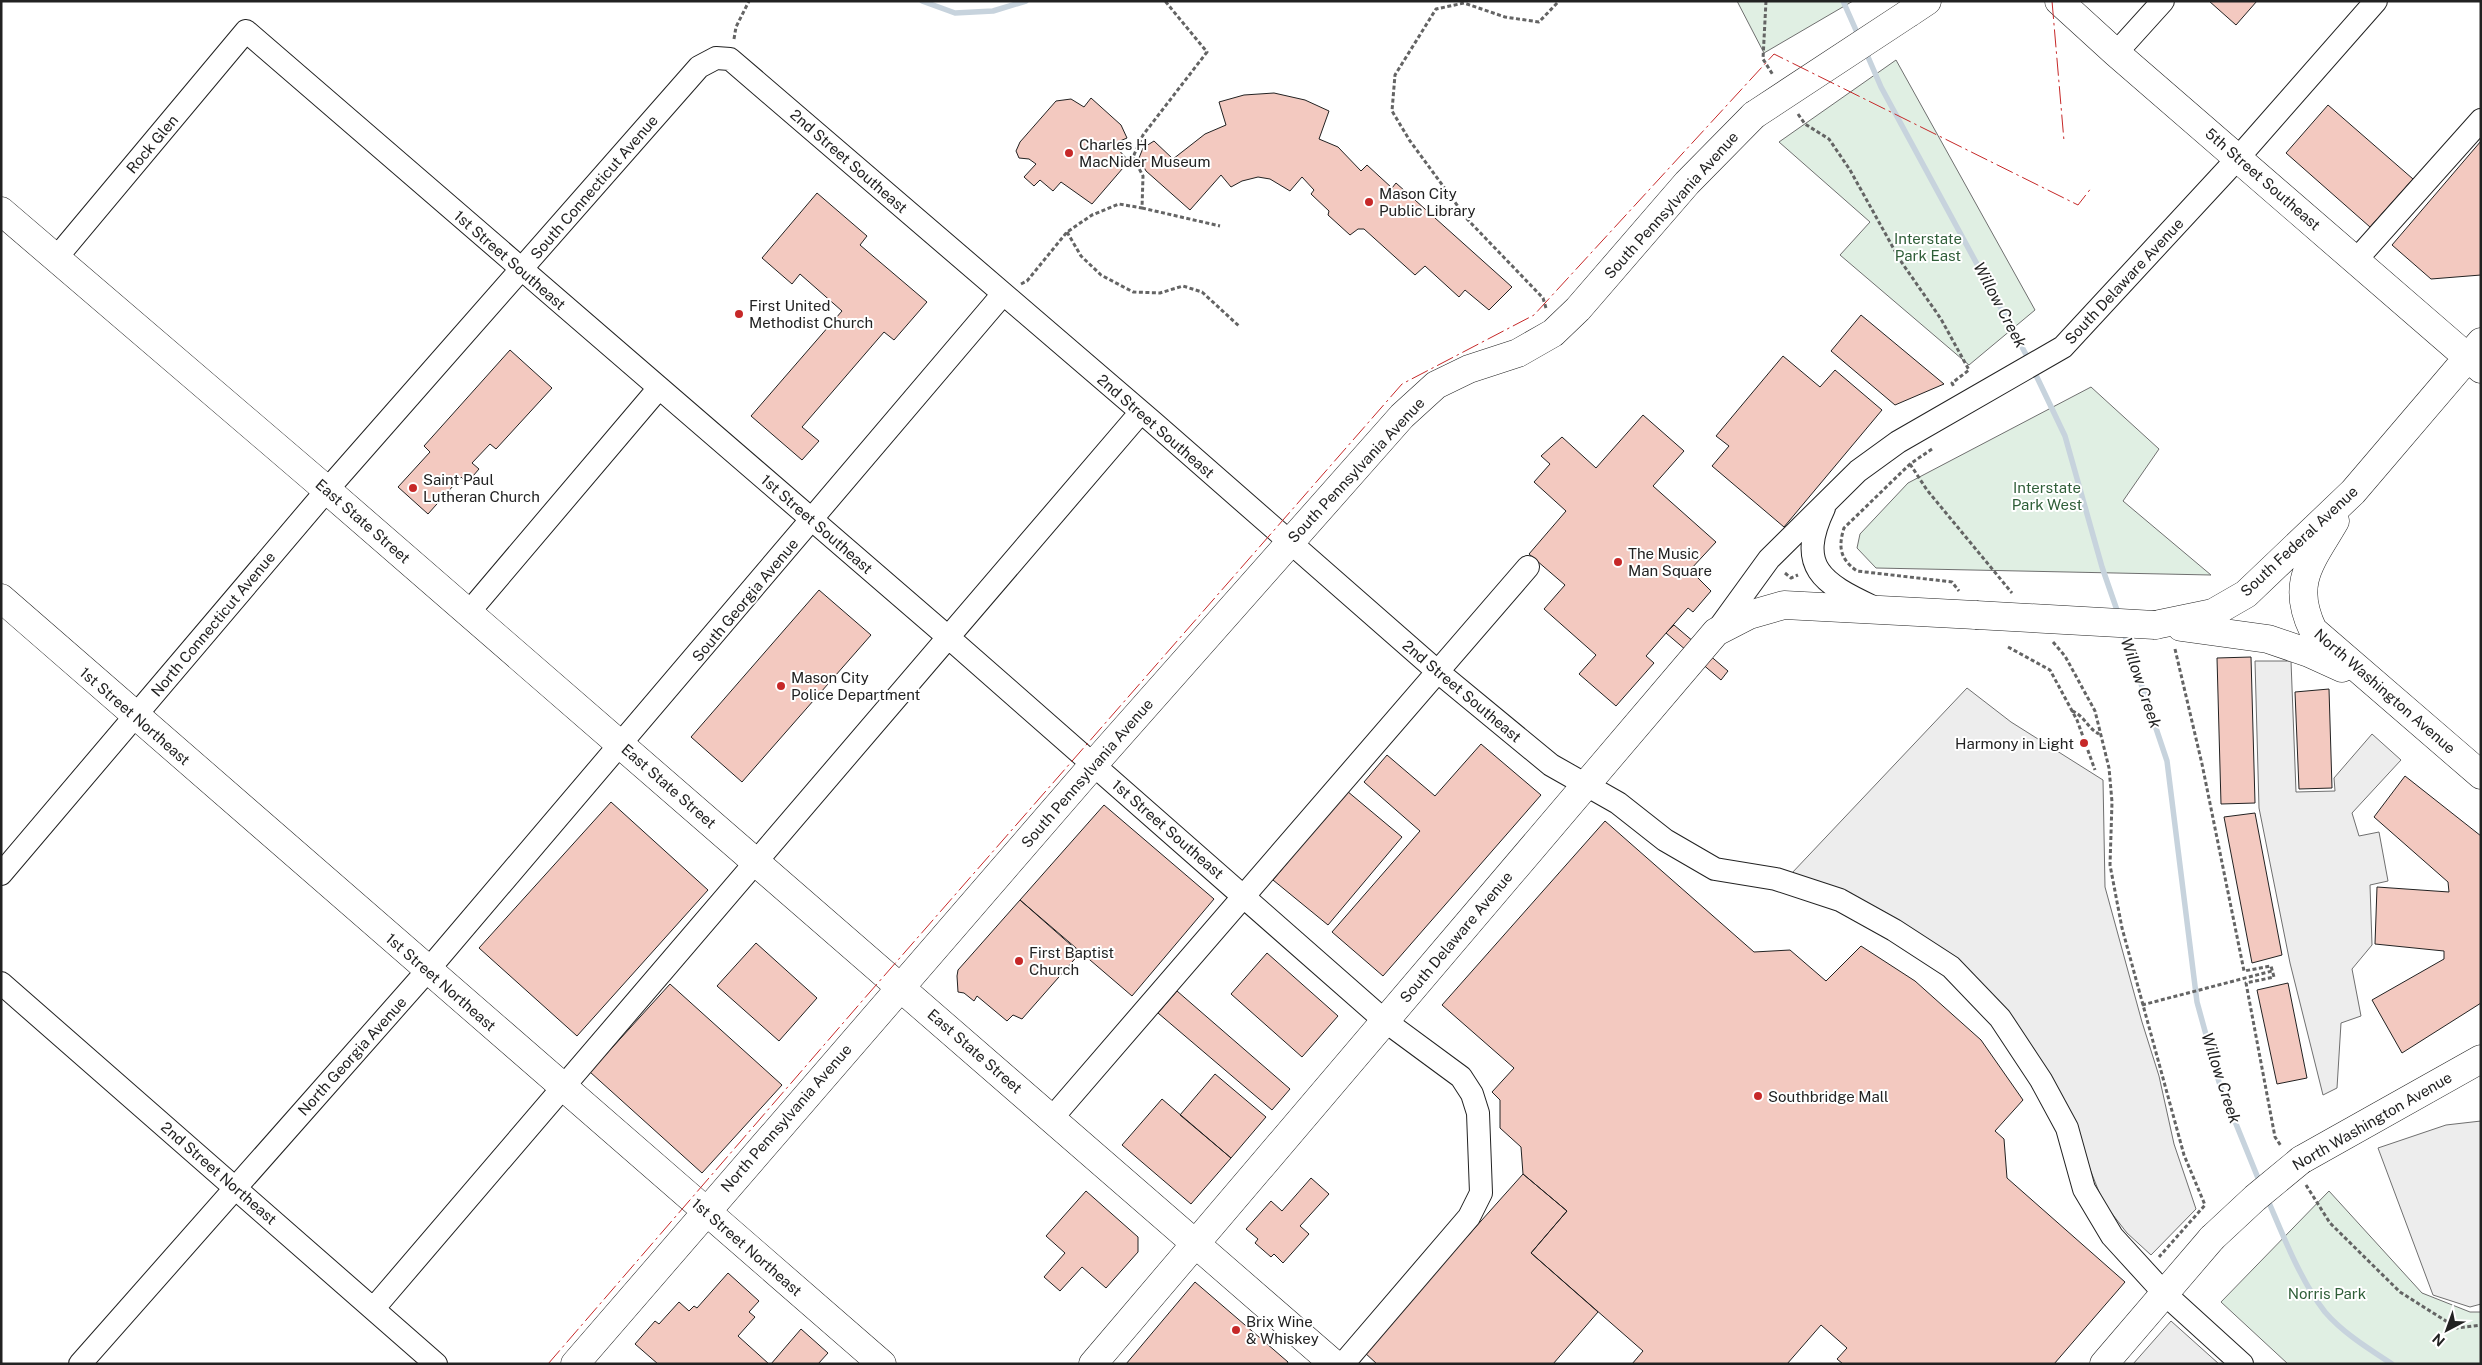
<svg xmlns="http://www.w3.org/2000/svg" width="2482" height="1365" viewBox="0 0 2482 1365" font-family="'Public Sans',sans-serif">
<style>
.park{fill:#e0efe3;stroke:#6f6f6f}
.parking{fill:#ededed;stroke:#6f6f6f}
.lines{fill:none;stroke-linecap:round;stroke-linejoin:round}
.stream{stroke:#c7d3dd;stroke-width:5.5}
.building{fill:#f3c9c0;stroke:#222}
.minor-casing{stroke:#222;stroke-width:24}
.major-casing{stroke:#222;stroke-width:29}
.path{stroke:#646464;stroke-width:3;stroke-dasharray:4 2.5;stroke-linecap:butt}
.minor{stroke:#fff;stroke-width:22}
.major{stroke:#fff;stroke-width:28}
.major-bridge-casing{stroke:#222;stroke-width:29;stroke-linecap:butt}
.major-bridge{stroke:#fff;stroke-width:28}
.power{stroke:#c62828;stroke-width:1;stroke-dasharray:18 4 2.5 4;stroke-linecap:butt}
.poi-dot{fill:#c62828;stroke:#fff;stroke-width:2}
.labels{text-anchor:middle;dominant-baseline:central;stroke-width:4;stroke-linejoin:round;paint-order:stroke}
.street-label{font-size:15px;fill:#222;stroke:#fff}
.poi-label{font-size:15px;fill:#222;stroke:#fff;text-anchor:start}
.park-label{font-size:15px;fill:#2f5e38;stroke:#fff}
.water-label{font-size:16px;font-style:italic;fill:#222;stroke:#fff}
</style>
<rect width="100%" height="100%" fill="#fff"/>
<!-- park -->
<path class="park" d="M1737 1H1853L1764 53Z
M1896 60 2035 310 1969 365 1840 255 1870 222 1779 142Z
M2091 387 2159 449 2123 501 2211 575 1876 568 1857 548 1860 534 1908 483Z
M2329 1191 2422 1293 2470 1312H2481V1364H2288L2221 1302Z"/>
<!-- parking -->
<path class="parking" d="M2255 661H2291L2296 792 2335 791 2334 778 2372 734 2401 760 2352 813 2359 836 2379 832 2388 881 2370 885 2372 945 2352 969 2361 1016 2341 1023 2337 1088 2323 1095 2290 963 2259 808Z
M1967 688 2011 722 2103 780 2105 887 2142 1022 2159 1076 2174 1144 2196 1209 2151 1255 2127 1233 2103 1202 2063 1101 2034 1049 2000 1004 1791 874Z
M2481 1121V1304L2470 1307 2433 1295 2378 1148 2446 1125Z
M2171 1321 2219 1364H2133Z"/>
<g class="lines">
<!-- stream -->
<path class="stream" d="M922 1 955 13 993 11 1026 1
M1843 1 1859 37
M1865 50 1881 87 2029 360
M2034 371 2065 436 2102 567 2119 616
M2123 630 2167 761 2197 1002 2219 1082 2260 1183
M2267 1198C2283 1235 2300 1280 2325 1312 2343 1333 2369 1349 2392 1364"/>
</g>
<!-- building -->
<path class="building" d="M2209 1H2257L2236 25Z
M1274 93 1305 100 1329 111 1319 139 1338 147 1361 171 1367 165 1392 188 1396 183 1512 287 1489 310 1465 290 1459 297 1425 266 1415 275 1364 229H1358L1350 235 1328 215 1329 211 1311 194 1314 190 1302 177 1290 191 1270 179 1258 177 1242 181 1231 187 1221 175 1190 210 1146 171 1139 158 1143 148 1154 141 1173 159 1205 134 1226 125 1219 102 1244 95Z
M1091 98 1121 125 1127 138 1113 144 1129 161 1092 204 1061 182 1053 191 1040 180 1034 186 1024 177 1036 164 1029 159 1019 158 1016 151 1020 142 1056 101 1071 99 1084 107Z
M2328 105 2413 179 2370 227 2286 153Z
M2481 141V275L2431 279 2392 245Z
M817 193 867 236 860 245 927 302 894 340 884 332 802 427 819 441 802 460 751 416 842 311 800 274 792 284 762 258Z
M1861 315 1944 384 1895 405 1831 351Z
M510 350 552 388 496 449 490 444 472 463 479 469 467 483 461 477 428 514 398 487 430 452 424 446Z
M1783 356 1820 387 1835 370 1882 410 1784 527 1712 466 1729 446 1716 436Z
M1643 415 1684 451 1653 486 1716 542 1690 570 1711 591 1693 612 1688 608 1646 656 1654 663 1616 706 1579 674 1596 655 1544 609 1565 585 1529 554 1566 511 1534 482 1550 464 1541 456 1562 437 1596 468Z
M819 590 871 635 742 782 691 737Z
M1674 625 1728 671 1721 680 1666 633Z
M2251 657 2255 803 2221 804 2217 658Z
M2329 689 2332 788 2299 789 2295 692Z
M1481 744 1541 795 1383 976 1332 932 1420 831 1364 782 1387 755 1435 796Z
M2405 776 2481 836V1003L2402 1053 2372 1000 2444 959V951L2375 944 2377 887 2449 892 2448 882 2374 817Z
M1347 791 1402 837 1328 925 1273 880Z
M611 802 708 890 577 1036 479 948Z
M1104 805 1214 899 1132 996 1020 900Z
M2255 813 2282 955 2252 963 2224 817Z
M1605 821 1754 952 1790 950 1826 981 1861 946 1915 981 1981 1040 2023 1100 1995 1131 2004 1139 2007 1178 2125 1282 2054 1364H1843L1837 1359 1847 1348 1821 1325 1787 1364H1632L1643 1351 1531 1253 1567 1211 1523 1174 1521 1147 1500 1128V1100L1492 1092 1514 1068 1442 1005Z
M1020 900 1080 953 1022 1019 1013 1015 1007 1021 977 996 974 1001 964 993 958 992 957 976 958 970Z
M756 943 817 998 779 1041 717 986Z
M1267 953 1338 1016 1302 1057 1231 994Z
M2288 983 2307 1078 2277 1084 2257 990Z
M670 984 782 1085 702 1173 590 1072Z
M1177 991 1290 1089 1272 1110 1158 1013Z
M1215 1074 1266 1117 1231 1158 1180 1115Z
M1162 1099 1231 1158 1191 1204 1122 1145Z
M1523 1174 1567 1211 1531 1253 1598 1312 1553 1364H1377L1364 1352Z
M1311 1178 1329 1194 1300 1226 1309 1234 1283 1263 1274 1254 1271 1257 1255 1243 1258 1239 1246 1229 1271 1201 1282 1211Z
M1086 1191 1138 1237V1252L1106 1288 1082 1267 1060 1291 1044 1277 1065 1253 1046 1236Z
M728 1273 759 1301 749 1312 755 1317 738 1336 769 1364H658L635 1344 655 1321 659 1324 679 1302 689 1311 694 1306 697 1308Z
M1195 1282 1288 1362 1287 1364H1126Z
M801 1329 828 1353 818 1364H771Z"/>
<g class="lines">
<defs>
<path id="minor" d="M2116 53 2163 1
M57 257 246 31 948 637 1385 1021 1461 1077 1472 1094 1478 1113 1481 1193 1469 1217 1343 1364
M2356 260 2481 120
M1824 508C1796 567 1822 583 1873 607
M469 612 659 388
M1716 632 1769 559 1858 471 1898 442 2063 347 2238 158 2376 1
M1 874 327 490 699 67 716 58 730 59 1154 423 1437 671 1551 765 1618 803 1665 840 1715 869 1776 879 1840 900 1894 930 1951 967 2000 1018 2041 1080 2067 1128 2084 1189 2112 1236 2165 1294 2242 1364
M1 983 436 1364
M1052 1118 1528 567
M374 1308 1141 412
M80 1364 428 970 1003 294"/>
<path id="major" d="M2059 1 2116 53 2481 369
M1909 13 1927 1
M1 211 327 490 1334 1364
M2335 521C2312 561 2290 582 2313 630L2481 775
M1 598 882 1364
M2155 625 2213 613 2246 594 2353 492 2481 342
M2181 627 2268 639 2309 653 2342 668
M2301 1160 2481 1059
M575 1364 1094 764 1402 416 1436 385 1469 369 1518 353 1553 333 1578 309 1687 183 1754 115
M1093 1364 1716 632 1749 615 1784 605 1976 615
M2104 1364 2212 1238"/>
</defs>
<!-- minor casing -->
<use href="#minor" class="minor-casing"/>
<!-- major casing -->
<use href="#major" class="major-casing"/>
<!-- path -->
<path class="path" d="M1766 1 1763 59 1773 75
M734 39 736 27 749 1
M1798 114 1805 124 1829 139 1850 170 1900 260 1941 319 1969 370 1952 383 1954 387
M1142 208 1220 226
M1067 232 1081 256 1101 275 1133 292 1160 293 1183 286 1202 292 1240 327
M1021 284 1027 281 1067 232 1092 215 1119 204 1142 208 1143 176 1133 157 1143 135 1207 52 1165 1
M1546 308 1543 298 1468 220 1410 141 1392 111 1395 75 1436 9 1464 3 1505 17 1539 22 1559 1
M1932 449 1910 464 1844 528C1838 547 1840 559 1857 571L1952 582 1959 591
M1910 464 1927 490 2012 593
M1785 573 1791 578 1798 575
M2053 642 2065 656 2095 711 2109 768 2112 802 2110 865 2122 928 2184 1155 2205 1205 2159 1257
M2008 647 2050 670 2077 720 2095 770
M2175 649 2202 764 2244 971 2271 966 2274 977 2246 983 2275 1137 2281 1146
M2072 711C2085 716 2087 728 2099 734
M2142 1005 2272 971
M2306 1185 2330 1223 2400 1292 2457 1328 2481 1325"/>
<!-- minor -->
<use href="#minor" class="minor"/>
<!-- major -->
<use href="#major" class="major"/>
<defs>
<path id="major-bridge" d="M1754 115 1909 13
M1976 615 2155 625
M2212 1238 2255 1198 2301 1160"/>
</defs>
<!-- major-bridge casing -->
<use href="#major-bridge" class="major-bridge-casing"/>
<!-- major-bridge -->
<use href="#major-bridge" class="major-bridge"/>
<!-- power -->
<path class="power" d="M2052 1 2064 141
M548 1364 863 1000 1402 384 1534 315 1774 54 2078 205 2092 187"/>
</g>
<!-- markers -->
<g class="poi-dot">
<circle cx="1069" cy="153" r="5"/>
<circle cx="1369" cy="202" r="5"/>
<circle cx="739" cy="314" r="5"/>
<circle cx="413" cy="488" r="5"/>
<circle cx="1618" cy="562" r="5"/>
<circle cx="781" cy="686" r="5"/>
<circle cx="2084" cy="743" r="5"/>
<circle cx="1019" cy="961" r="5"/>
<circle cx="1758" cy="1096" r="5"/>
<circle cx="1236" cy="1330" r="5"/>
</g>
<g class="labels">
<!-- street labels -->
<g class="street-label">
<text transform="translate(152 144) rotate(-50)">Rock Glen</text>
<text transform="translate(849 161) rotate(41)">2nd Street Southeast</text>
<text transform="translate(2263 179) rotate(41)">5th Street Southeast</text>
<text transform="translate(594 187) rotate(-49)">South Connecticut Avenue</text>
<text transform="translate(1671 205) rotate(-48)">South Pennsylvania Avenue</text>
<text transform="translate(510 260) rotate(41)">1st Street Southeast</text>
<text transform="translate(2124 281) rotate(-47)">South Delaware Avenue</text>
<text transform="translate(1156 426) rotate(41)">2nd Street Southeast</text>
<text transform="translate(1356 470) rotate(-47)">South Pennsylvania Avenue</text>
<text transform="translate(363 521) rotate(41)">East State Street</text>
<text transform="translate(817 524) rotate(41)">1st Street Southeast</text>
<text transform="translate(2299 541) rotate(-43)">South Federal Avenue</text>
<text transform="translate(745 600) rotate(-50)">South Georgia Avenue</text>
<text transform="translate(213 624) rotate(-50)">North Connecticut Avenue</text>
<text transform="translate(1462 691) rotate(40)">2nd Street Southeast</text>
<text transform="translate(2385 691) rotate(41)">North Washington Avenue</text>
<text transform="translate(135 716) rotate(41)">1st Street Northeast</text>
<text transform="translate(1087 773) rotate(-49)">South Pennsylvania Avenue</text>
<text transform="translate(669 786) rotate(41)">East State Street</text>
<text transform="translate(1168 829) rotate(41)">1st Street Southeast</text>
<text transform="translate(1456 937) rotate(-50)">South Delaware Avenue</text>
<text transform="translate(441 982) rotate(41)">1st Street Northeast</text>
<text transform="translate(975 1051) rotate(41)">East State Street</text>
<text transform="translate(352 1056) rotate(-48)">North Georgia Avenue</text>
<text transform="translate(786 1118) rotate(-49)">North Pennsylvania Avenue</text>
<text transform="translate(2372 1121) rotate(-30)">North Washington Avenue</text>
<text transform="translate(219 1173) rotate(41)">2nd Street Northeast</text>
<text transform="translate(747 1247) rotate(41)">1st Street Northeast</text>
</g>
<!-- poi labels -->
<g class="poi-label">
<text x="1079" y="144">Charles H<tspan x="1079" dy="17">MacNider Museum</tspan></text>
<text x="1379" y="193">Mason City<tspan x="1379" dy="17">Public Library</tspan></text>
<text x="749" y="305">First United<tspan x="749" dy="17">Methodist Church</tspan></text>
<text x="423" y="479">Saint Paul<tspan x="423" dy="17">Lutheran Church</tspan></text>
<text x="1628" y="553">The Music<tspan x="1628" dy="17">Man Square</tspan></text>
<text x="791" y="677">Mason City<tspan x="791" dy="17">Police Department</tspan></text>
<text x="2074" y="743" text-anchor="end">Harmony in Light</text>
<text x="1029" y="952">First Baptist<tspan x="1029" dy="17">Church</tspan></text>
<text x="1768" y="1096">Southbridge Mall</text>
<text x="1246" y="1321">Brix Wine<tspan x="1246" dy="17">&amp; Whiskey</tspan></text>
</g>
<!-- park labels -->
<g class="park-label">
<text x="1928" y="238">Interstate<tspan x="1928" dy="17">Park East</tspan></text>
<text x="2047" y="487">Interstate<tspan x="2047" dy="17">Park West</tspan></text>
<text x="2327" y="1293">Norris Park</text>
</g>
<!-- water labels -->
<g class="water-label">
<text transform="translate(2000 305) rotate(62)">Willow Creek</text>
<text transform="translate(2141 683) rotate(71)">Willow Creek</text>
<text transform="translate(2221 1078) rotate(72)">Willow Creek</text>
</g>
</g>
<!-- border -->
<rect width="2482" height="1365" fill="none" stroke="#222222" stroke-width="5"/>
<!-- north arrow -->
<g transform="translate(2447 1330) rotate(221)" stroke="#ffffff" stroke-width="4" paint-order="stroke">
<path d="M0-4L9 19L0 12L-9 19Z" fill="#222222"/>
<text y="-8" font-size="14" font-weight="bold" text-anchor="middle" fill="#222222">N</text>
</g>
</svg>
